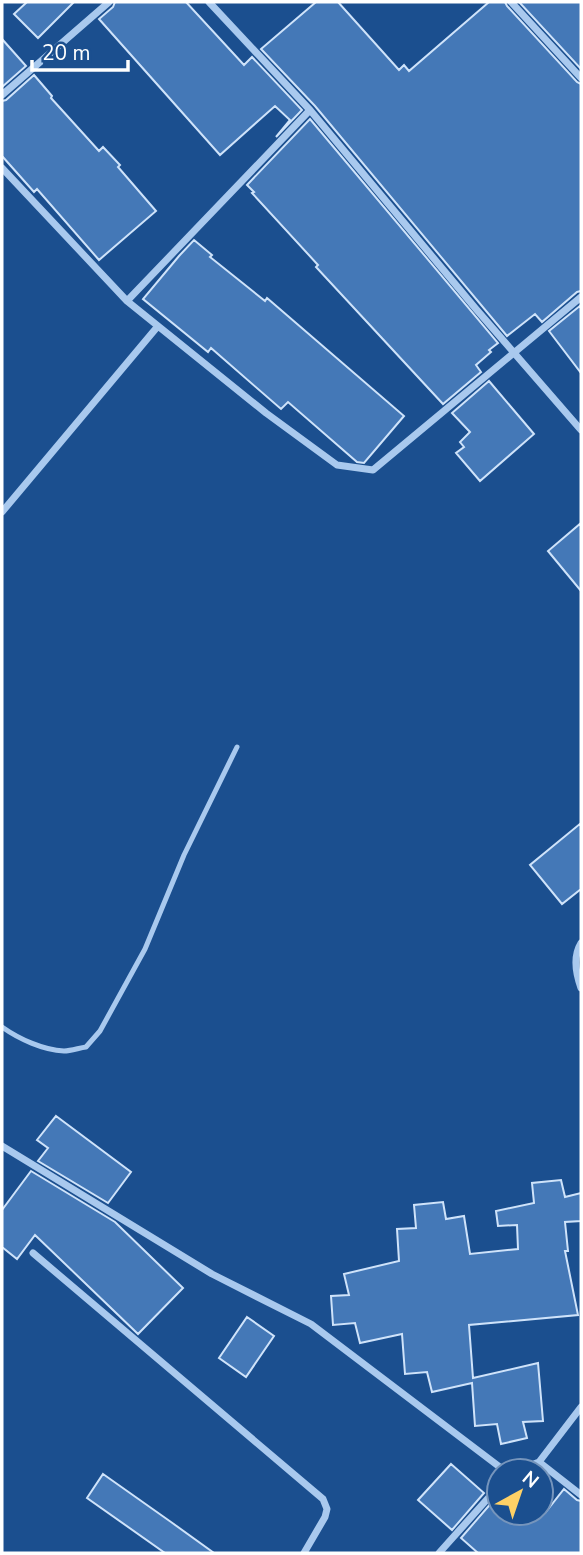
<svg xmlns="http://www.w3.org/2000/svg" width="583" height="1555" viewBox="0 0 583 1555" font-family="'Nunito Sans',sans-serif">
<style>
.building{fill:#4478b7;stroke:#cfe3fa;stroke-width:2}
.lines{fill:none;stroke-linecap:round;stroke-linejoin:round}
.lane{stroke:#a9c9ee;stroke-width:5}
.street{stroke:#a9c9ee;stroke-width:7}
</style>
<rect width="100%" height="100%" fill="#1b4f8f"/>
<!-- building -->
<path class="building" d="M27 2H74L38 38 14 14Z
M115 2H186L244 65 252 57 302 110 276 137 290 120 275 106 220 155 99 19 113 7Z
M316 2H338L399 70 404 65 409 71 489 2H505L507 6 577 82 581 84V291L577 292 542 322 535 314 507 336 315 106 261 49Z
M519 2H581V69Z
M2 39 26 66 2 87Z
M34 75 52 96 51 98 99 151 103 147 120 165 118 167 156 211 99 260 37 189 34 192 2 156V101L6 100Z
M310 119 498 343 489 350 491 352 476 365 481 372 443 404 316 267 318 265 252 193 254 192 247 185Z
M194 240 212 255 210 257 265 301 267 298 404 416 364 463 357 462 288 402 281 409 211 348 208 352 143 299 179 256Z
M581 305V373L549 331Z
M489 381 534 434 480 481 456 453 464 447 460 442 470 432 452 413Z
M581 523V591L548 551Z
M581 823V889L562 904 530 865Z
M56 1116 131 1172 108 1203 38 1161 48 1148 37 1140Z
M31 1171 115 1222 183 1288 138 1334 35 1235 17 1259 2 1247V1210Z
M561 1180 565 1197 581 1193V1221L565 1222 568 1251H565L578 1315 469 1325 473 1378 538 1363 543 1421 523 1422 527 1438 501 1444 497 1424 475 1426 472 1383 432 1392 427 1372 405 1374 402 1334 360 1343 355 1323 333 1325 331 1296 349 1295 344 1274 399 1261 397 1229 416 1228 414 1205 443 1202 446 1219 464 1216 470 1254 518 1249 517 1225 498 1226 496 1211 534 1203 532 1183Z
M247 1317 274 1336 246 1377 219 1358Z
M451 1464 484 1493 452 1530 418 1500Z
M103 1474 171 1522 214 1553H165L87 1498Z
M564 1489 577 1500 581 1501V1553H478L461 1538 493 1501 499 1506V1513H507L518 1523 516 1513H545Z"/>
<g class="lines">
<!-- lane -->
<path class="lane" d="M2 1027C19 1039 43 1050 64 1051 71 1051 79 1048 86 1047L100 1031 145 949 184 855 237 747"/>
<!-- street -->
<path class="street" d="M209 2 310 110 476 309 581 430
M511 2 581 78
M2 95 109 2
M2 168 127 301 158 326 266 413 337 465 373 470 581 297
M127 301 310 110
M2 512 158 326
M581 943C573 956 576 974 581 988
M2 1146 212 1274 311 1324 505 1471
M33 1253 323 1499 327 1509 325 1517 304 1553
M539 1462 581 1495
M517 1471 539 1462 581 1407
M439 1553 499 1486"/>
</g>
<!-- border -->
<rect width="583" height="1555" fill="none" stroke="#ffffff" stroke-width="7"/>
<!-- north arrow -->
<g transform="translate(520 1492) rotate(40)"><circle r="33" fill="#1b4f8f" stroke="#7695bc" stroke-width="2"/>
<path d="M0-5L12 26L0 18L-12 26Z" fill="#ffd166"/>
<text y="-10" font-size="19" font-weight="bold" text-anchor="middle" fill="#ffffff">N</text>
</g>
<!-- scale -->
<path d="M32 60v10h96v-10" fill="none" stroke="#ffffff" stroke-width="3.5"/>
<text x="42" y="60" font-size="21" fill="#ffffff" stroke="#1b4f8f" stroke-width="5" paint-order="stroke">20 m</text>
</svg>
